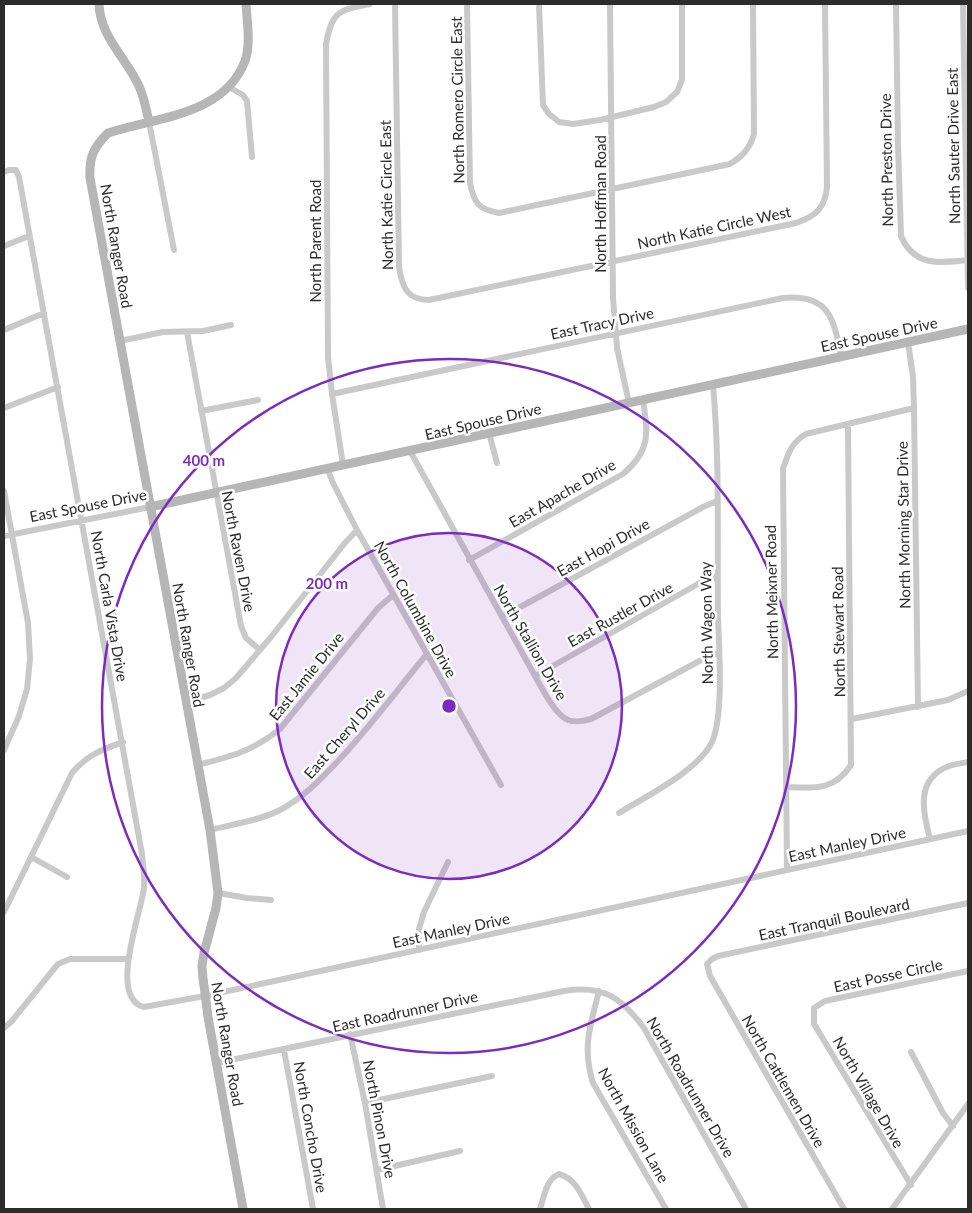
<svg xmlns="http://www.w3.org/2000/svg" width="972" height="1213" viewBox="0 0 972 1213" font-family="Lato,sans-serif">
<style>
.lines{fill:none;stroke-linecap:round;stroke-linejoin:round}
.street{stroke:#c9c9c9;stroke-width:6}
.secondary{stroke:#b6b6b6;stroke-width:9}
.ring{fill:none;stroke:#7b2cbf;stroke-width:2.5}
.labels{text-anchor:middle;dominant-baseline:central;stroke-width:5;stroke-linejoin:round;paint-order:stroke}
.street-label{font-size:15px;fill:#2c2c2c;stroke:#fff}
.centre{fill:#7b2cbf;stroke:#fff;stroke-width:2.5}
.ring-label{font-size:15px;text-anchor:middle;font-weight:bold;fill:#7b2cbf;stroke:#fff;stroke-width:5;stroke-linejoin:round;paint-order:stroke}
</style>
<rect width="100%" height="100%" fill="#fff"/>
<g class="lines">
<!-- street -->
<path class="street" d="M395 4 399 267C402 287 407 300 429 300L796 223C816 216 825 208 827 187L825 4
M467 4 470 183C474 203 478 209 499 213L730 164C743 156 750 148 754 134L753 4
M539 4 543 105 549 114 559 122 573 124 600 120 654 107 666 102 677 92 682 80V4
M610 4 613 298 617 348 629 403
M896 4 898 144 901 236C914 267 940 263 968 260
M963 4 968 288
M229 87 243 95 247 101 252 157
M149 122 174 250
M4 172 9 170H16L19 177 142 854C143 865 145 877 144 888 141 913 108 998 144 1007L205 996 968 831
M4 246 29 236
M4 330 44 313
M187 332 241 626 246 638 260 650
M120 341 163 332 203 331 231 325
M908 342 913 377 914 408 918 707
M332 394 783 298C829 294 834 318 841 357
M4 408 58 387
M201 411 258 400
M489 433 497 463
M410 451 535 676C542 688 555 715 568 720 576 723 584 721 591 719L707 657 719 653
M343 465 332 394 328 357 326 44C332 11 339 10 370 4
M327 468 333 483 357 530 501 785
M4 491 28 623 30 659 27 689 19 716 4 750
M4 536 150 507
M469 560 623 474C651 450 648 434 643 400
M502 617 703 507 717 501
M535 676 705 580 718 576
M186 702 210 695 224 688 236 678 271 637 344 544 357 530
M852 719 948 700 968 691
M197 765C230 757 253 751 280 729L378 608 393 595
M787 787C814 788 834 791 851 765L848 425
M619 813C645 797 699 770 712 742 724 715 719 648 718 617 717 540 720 462 713 385
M210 830C233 824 258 821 280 810 303 798 320 780 338 761 370 727 397 690 427 654
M930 839C923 811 915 779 949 766 955 764 962 763 968 762
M31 857 67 877
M787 870 783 469C788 453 792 442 806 434L914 408
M218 893 247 898 271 900
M4 912 72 773C87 755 101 750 123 742
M419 950V929L424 912 448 862
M599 991C590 1026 582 1048 593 1083L666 1209
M4 1028 11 1022 58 964 70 959H127
M350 1034 365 1103 383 1209
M284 1050 313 1209
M911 1052 943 1113 953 1126
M216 1063 564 991C603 985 621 997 644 1028L746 1209
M365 1103 492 1076
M377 1170 460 1151
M911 1185 814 1024V1008L825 1001 968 971
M540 1209C544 1197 546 1179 559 1174 576 1179 581 1194 589 1209
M844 1209 710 976 707 964 712 959 718 956 968 903
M892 1209 968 1104"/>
<!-- secondary -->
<path class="secondary" d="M99 4C100 36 125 57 138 84 144 96 146 108 149 122
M150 507 968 329
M243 1209 208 1017 203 978 202 966 204 953 216 908 218 893 210 830 90 178C89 157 93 148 108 133 155 117 224 116 245 61 251 44 247 21 246 4"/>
</g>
<!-- distance rings -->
<circle cx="449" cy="706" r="173" fill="#7b2cbf" fill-opacity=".12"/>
<g class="ring">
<circle cx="449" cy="706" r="173"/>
<circle cx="449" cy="706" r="347"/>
</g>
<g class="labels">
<!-- street labels -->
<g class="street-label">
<text transform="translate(457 100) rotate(-91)">North Romero Circle East</text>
<text transform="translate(953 146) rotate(-91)">North Sauter Drive East</text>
<text transform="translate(886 160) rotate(-91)">North Preston Drive</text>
<text transform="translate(386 195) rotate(-91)">North Katie Circle East</text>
<text transform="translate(600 204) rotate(-90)">North Hoffman Road</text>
<text transform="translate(714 227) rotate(-12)">North Katie Circle West</text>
<text transform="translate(315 241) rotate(-90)">North Parent Road</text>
<text transform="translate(117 246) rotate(80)">North Ranger Road</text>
<text transform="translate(602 323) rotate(-12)">East Tracy Drive</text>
<text transform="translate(879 334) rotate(-12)">East Spouse Drive</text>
<text transform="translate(483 421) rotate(-13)">East Spouse Drive</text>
<text transform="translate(562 493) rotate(-30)">East Apache Drive</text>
<text transform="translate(88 505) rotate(-11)">East Spouse Drive</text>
<text transform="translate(903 525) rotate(-91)">North Morning Star Drive</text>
<text transform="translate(603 547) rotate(-29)">East Hopi Drive</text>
<text transform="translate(239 551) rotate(79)">North Raven Drive</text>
<text transform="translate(771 592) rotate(-91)">North Meixner Road</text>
<text transform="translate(110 606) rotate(80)">North Carla Vista Drive</text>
<text transform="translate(416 609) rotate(61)">North Columbine Drive</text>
<text transform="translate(620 614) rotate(-29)">East Rustler Drive</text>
<text transform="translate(706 623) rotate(-91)">North Wagon Way</text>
<text transform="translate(838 632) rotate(-91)">North Stewart Road</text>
<text transform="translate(531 642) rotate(60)">North Stallion Drive</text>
<text transform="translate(189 645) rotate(80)">North Ranger Road</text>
<text transform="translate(306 676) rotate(-51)">East Jamie Drive</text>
<text transform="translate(344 733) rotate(-49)">East Cheryl Drive</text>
<text transform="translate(847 844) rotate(-12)">East Manley Drive</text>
<text transform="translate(834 919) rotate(-12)">East Tranquil Boulevard</text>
<text transform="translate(451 930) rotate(-12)">East Manley Drive</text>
<text transform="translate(888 975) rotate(-12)">East Posse Circle</text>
<text transform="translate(405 1011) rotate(-12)">East Roadrunner Drive</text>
<text transform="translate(228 1044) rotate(80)">North Ranger Road</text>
<text transform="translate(784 1081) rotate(60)">North Cattlemen Drive</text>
<text transform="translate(691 1087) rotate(60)">North Roadrunner Drive</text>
<text transform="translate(869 1092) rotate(60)">North Village Drive</text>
<text transform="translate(380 1119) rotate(79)">North Pinon Drive</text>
<text transform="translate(634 1125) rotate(61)">North Mission Lane</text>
<text transform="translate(311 1127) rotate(80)">North Concho Drive</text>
</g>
</g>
<circle cx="449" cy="706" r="8" class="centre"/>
<g class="ring-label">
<text x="204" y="466">400 m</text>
<text x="327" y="589">200 m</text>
</g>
<!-- border -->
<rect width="972" height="1213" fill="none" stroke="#2c2c2c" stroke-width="10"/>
</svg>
